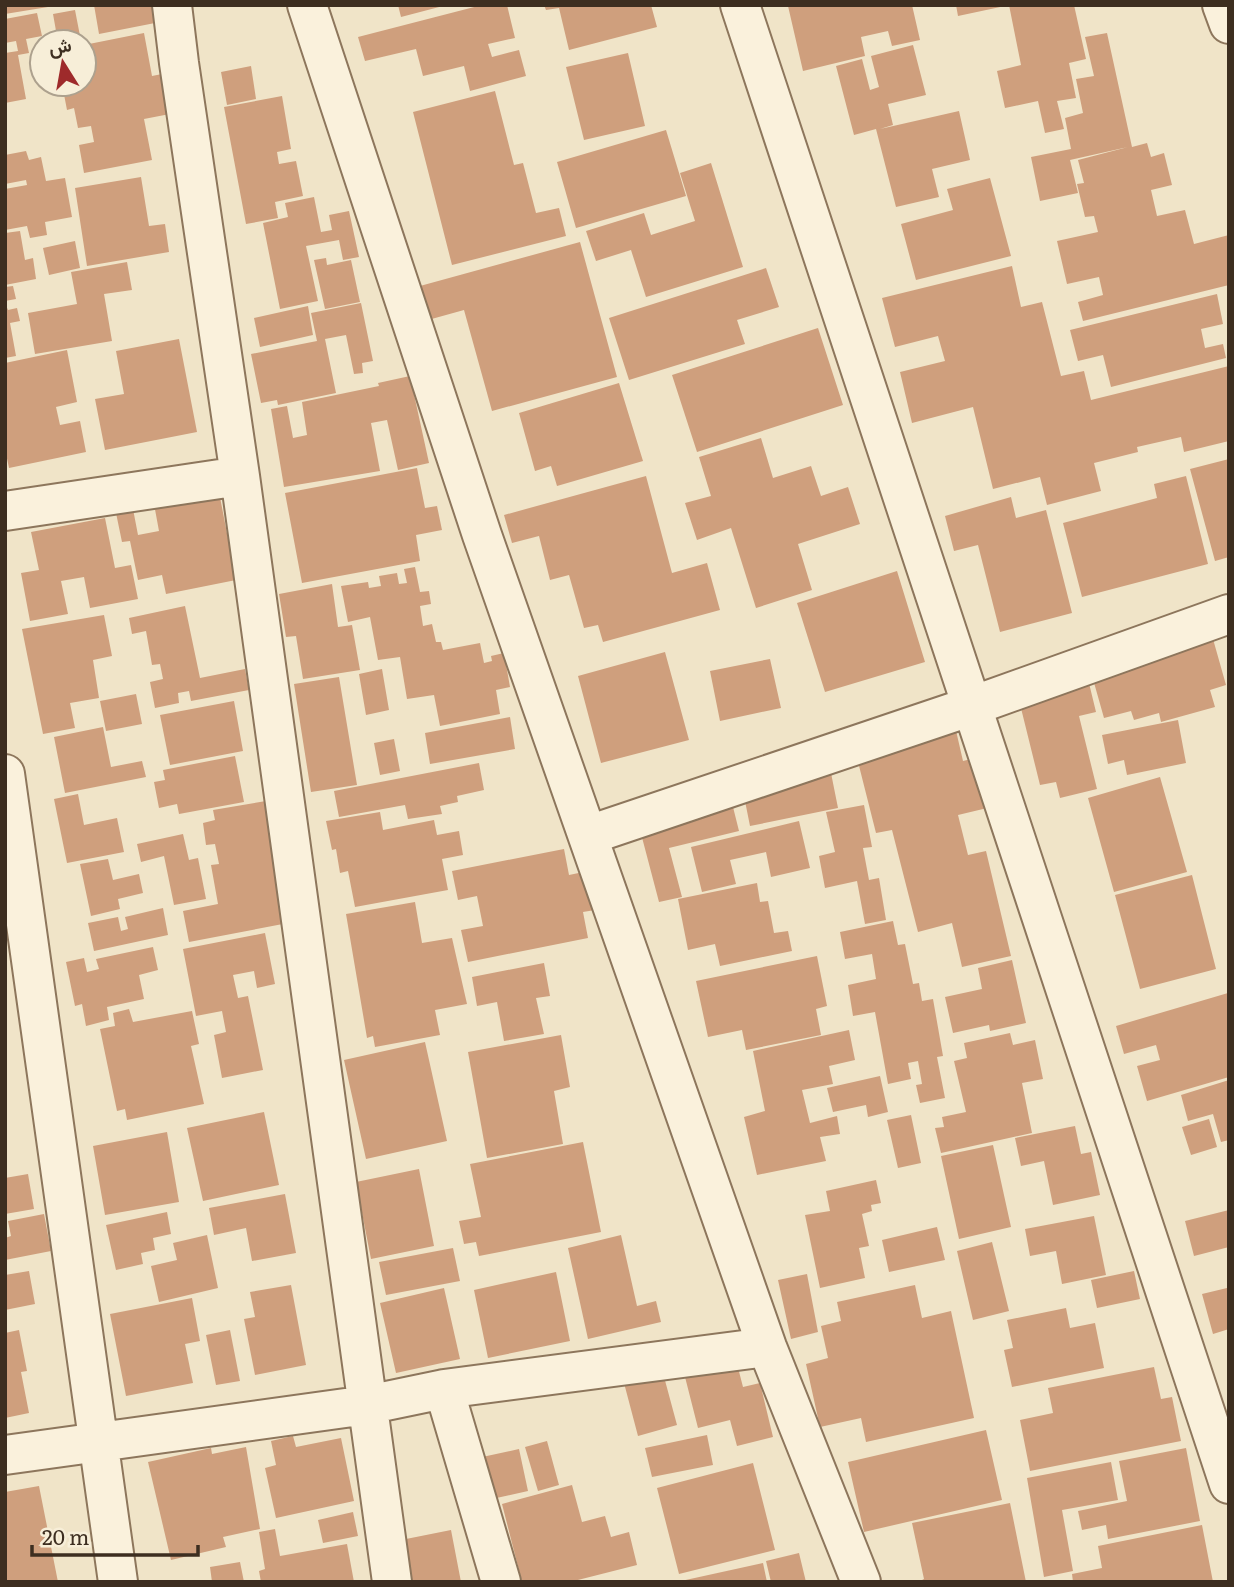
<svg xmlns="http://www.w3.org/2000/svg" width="1234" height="1587" viewBox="0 0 1234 1587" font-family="Literata,Vazirmatn,serif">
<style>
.building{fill:#cf9f7d}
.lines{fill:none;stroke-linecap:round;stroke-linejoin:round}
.minor-casing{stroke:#8d765c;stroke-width:42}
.minor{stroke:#faf1dc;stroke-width:38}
</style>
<rect width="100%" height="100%" fill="#f0e4c8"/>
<!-- building -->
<path class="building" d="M5 5H48V7L5 14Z
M94 5H152L155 23 99 34Z
M398 5H442L443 6 401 17Z
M482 5H507L515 38 488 44 492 57 519 50 526 76 470 91 464 66 423 76 416 49 365 61 358 37Z
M544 5H651L657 27 569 50 559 8 546 10Z
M794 5H912L920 40 892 46 888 31 861 37 865 56 803 71 788 6Z
M956 5H1005V6L958 16Z
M1009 5H1074L1086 59 1069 63 1076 98 1057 101 1064 129 1045 133 1038 101 1005 108 997 71 1021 65Z
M75 10 81 41 58 42 53 14Z
M37 13 42 36 26 39 29 53 18 55 26 99 5 103V53L18 51 16 41 5 43V19Z
M144 33 152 76 167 73 175 113 144 119 152 160 84 173 79 145 94 142 91 126 78 128 74 108 67 110 62 84H84V45Z
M1107 33 1132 147 1147 143 1151 157 1164 153 1172 185 1151 190 1157 216 1185 210 1194 244 1229 235V285L1083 321 1078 302 1103 295 1099 277 1067 284 1057 241 1098 232 1094 216 1085 217 1077 184 1084 183 1078 160 1128 147 1070 160 1078 193 1040 201 1031 157 1071 149 1065 118 1083 113 1076 79 1094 76 1085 37Z
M913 45 926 95 888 104 893 125 880 129 959 111 970 160 932 169 939 197 896 207 876 129 854 135 836 66 862 59 870 90 879 87 871 56Z
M628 53 645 126 584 140 566 67Z
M251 66 256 99 227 105 221 72Z
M495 91 514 165 523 163 536 213 559 208 566 236 452 265 413 112Z
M282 96 291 149 277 152 279 164 296 161 303 196 275 202 278 218 246 224 224 107Z
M666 130 686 196 576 228 557 162Z
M26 151 29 160 41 157 46 181 65 178 72 217 45 222 47 235 30 238 27 226 5 230V189L27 185 26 180 5 184V155Z
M711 163 743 267 646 297 631 250 596 261 586 231 644 213 651 235 695 221 680 173Z
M141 177 149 226 165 224 169 252 87 266 75 188Z
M990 178 1011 256 916 280 901 224 953 210 947 189Z
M314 197 321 232 332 230 329 215 349 211 359 257 343 260 339 240 306 246 318 301 280 309 263 223 288 217 285 203Z
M20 231 25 260 33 258 36 279 5 285V233Z
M75 241 80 268 49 275 43 248Z
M580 242 617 377 492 411 464 310 428 320 420 286Z
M326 258 327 265 351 260 360 302 325 309 314 260Z
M127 262 132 290 104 294 112 341 35 354 28 313 77 304 71 272Z
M1012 266 1021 307 1042 302 1061 376 1084 371 1091 400 1229 366V441L1184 452 1181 437 1137 447 1138 452 1094 463 1101 491 1047 505 1040 477 993 489 973 407 912 423 900 372 945 361 938 336 895 347 882 298Z
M766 268 779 307 737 320 745 344 629 380 609 318Z
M13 286 16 299 5 301V287Z
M1217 294 1223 324 1201 329 1205 348 1223 344 1226 358 1111 387 1103 355 1078 361 1070 330Z
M5 303 8 310 17 308 20 321 10 323 16 356 5 358Z
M361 303 373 361 362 363 363 373 354 374 346 335 325 339 336 393 278 405 277 400 261 403 251 354 317 341 311 313Z
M308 306 313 335 260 347 254 318Z
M818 328 843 405 697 452 672 375Z
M179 339 197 432 105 450 95 399 124 394 116 351Z
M67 350 77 402 56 407 60 425 80 421 86 452 9 468 5 449V363Z
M410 376 429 463 398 470 387 420 371 423 380 471 284 487 271 409 287 406 293 438 307 435 302 402 379 386 378 383Z
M619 383 643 461 557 486 551 466 535 471 519 413Z
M761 438 773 478 811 466 821 496 848 487 860 524 798 544 812 590 756 608 731 528 697 540 685 503 711 496 699 457Z
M1229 459V557L1215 561 1190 469Z
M417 468 425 508 437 506 442 530 416 535 420 561 302 583 285 493Z
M646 476 672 573 707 563 720 610 603 642 598 625 584 628 569 575 550 580 539 536 512 543 504 515Z
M1186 476 1208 564 1082 597 1063 523 1157 498 1154 484Z
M219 492 236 580 166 594 162 575 138 580 130 541 122 542 116 513 133 509 138 535 159 531 154 504Z
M1011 497 1016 518 1046 510 1072 613 1000 632 978 545 954 551 945 516Z
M105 518 115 568 131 565 138 599 90 608 84 577 61 581 68 614 30 621 21 573 39 570 31 532Z
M415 567 420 592 429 591 431 604 420 606 423 626 432 624 436 642H441L443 650 480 643 484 663 492 661 491 656 504 653 510 687 496 690 500 714 440 726 434 695 407 699 400 657 378 660 370 617 348 622 341 586 368 582 369 588 381 586 379 576 397 573 399 584 407 583 404 569Z
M897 571 925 662 825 692 797 603Z
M332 584 338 627 352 625 360 670 303 679 296 636 286 637 279 594Z
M185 606 200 678 245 669 249 690 191 701 189 691 178 693 179 703 155 708 150 682 163 679 160 664 152 665 146 631 132 634 129 618Z
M104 615 112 656 93 660 99 698 70 703 75 728 43 734 22 629Z
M1213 639 1226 685 1210 690 1215 707 1161 722 1159 713 1134 720 1131 711 1104 718 1091 672Z
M665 652 689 740 601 763 578 676Z
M770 659 781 708 720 721 710 671Z
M382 669 389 710 366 715 359 674Z
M339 677 357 785 311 792 294 684Z
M1088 679 1096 712 1079 716 1097 789 1060 798 1056 782 1040 785 1018 696Z
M136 694 142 724 106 731 100 701Z
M234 701 243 751 170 765 160 715Z
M510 717 515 749 430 764 425 733Z
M1178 720 1186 763 1127 775 1124 760 1108 764 1102 735Z
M954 722 963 761 992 754 1004 804 958 815 968 855 986 851 1011 956 962 967 952 923 918 932 892 830 876 833 854 746Z
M103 727 111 767 142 761 146 777 65 793 54 737Z
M394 739 400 771 380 775 374 743Z
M235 756 244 802 179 814 177 804 159 808 154 782 165 780 163 770Z
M479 763 484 790 457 796 458 802 440 806 442 814 408 819 405 805 339 817 334 791Z
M830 768 838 808 750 826 742 786Z
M1160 777 1187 872 1114 892 1088 798Z
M78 794 84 825 117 818 124 852 67 863 54 799Z
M266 801 288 923 189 942 183 911 218 904 211 865 219 864 215 844 206 845 203 823 215 820 213 810Z
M732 803 739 831 669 848 682 897 659 902 639 826Z
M864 805 872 847 863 848 869 880 879 878 886 920 865 924 857 881 825 888 819 856 835 852 826 812Z
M380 812 383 830 434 820 437 835 459 831 463 855 442 859 448 890 355 907 348 871 340 873 336 849 332 850 326 821Z
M799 821 810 868 771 877 766 852 730 860 736 884 702 892 691 847Z
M183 834 189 860 198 858 206 899 174 905 164 856 141 862 137 844Z
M564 849 569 875 593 870 601 909 583 912 588 938 468 962 461 930 483 926 477 896 458 900 452 871Z
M108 859 113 880 139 874 143 893 118 899 120 909 91 916 80 864Z
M1192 875 1216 969 1140 989 1115 895Z
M757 883 760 902 768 901 774 933 788 931 792 951 720 966 715 944 688 950 678 899Z
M415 902 422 943 452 938 467 1004 435 1010 440 1035 375 1047 373 1036 367 1038 346 914Z
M163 908 168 935 94 951 88 923 118 917 121 931 128 929 125 917Z
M893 921 898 945 905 944 913 984 919 983 922 1001 933 999 943 1056 937 1057 945 1098 920 1103 916 1085 922 1084 918 1061 908 1063 911 1079 888 1084 875 1012 853 1016 848 985 876 979 872 954 845 959 840 932Z
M265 933 275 984 257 988 254 971 233 975 238 998 248 996 263 1070 222 1078 214 1035 226 1032 222 1011 196 1016 183 949Z
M153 947 158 970 139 975 144 999 107 1007 109 1020 86 1026 82 1004 75 1006 66 962 84 958 87 972 99 969 96 959Z
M817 956 827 1006 816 1009 821 1035 746 1050 742 1030 708 1037 696 981Z
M1012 960 1026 1023 990 1031 989 1025 953 1033 945 997 982 989 978 968Z
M544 963 550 996 536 998 544 1034 504 1041 497 1002 477 1006 472 977Z
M1228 993 1229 1077 1147 1101 1137 1066 1160 1060 1156 1045 1124 1054 1116 1026Z
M129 1009 133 1022 192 1011 199 1044 191 1046 204 1104 127 1120 125 1109 117 1111 100 1029 115 1026 113 1013Z
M849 1030 855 1060 829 1066 833 1084 802 1090 810 1123 837 1116 840 1134 820 1137 826 1161 757 1175 744 1117 765 1111 753 1051Z
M1010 1033 1013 1045 1035 1040 1043 1079 1022 1083 1032 1133 941 1153 935 1128 944 1127 942 1117 966 1112 954 1061 967 1058 964 1043Z
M561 1035 570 1087 554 1091 563 1144 487 1158 468 1052Z
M425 1042 447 1141 366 1159 344 1060Z
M880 1076 888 1112 868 1117 866 1105 833 1112 827 1088Z
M1229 1080V1140L1221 1142 1213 1114 1188 1121 1181 1095Z
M264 1112 279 1185 203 1201 187 1128Z
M911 1115 921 1163 898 1168 887 1120Z
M1209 1119 1217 1147 1191 1155 1182 1127Z
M1075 1126 1081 1154 1091 1152 1100 1195 1053 1205 1044 1161 1021 1166 1015 1138Z
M167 1132 179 1202 105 1215 93 1146Z
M583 1142 601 1232 479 1256 476 1242 464 1244 459 1221 481 1217 470 1164Z
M993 1145 1011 1227 959 1239 941 1156Z
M419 1169 434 1246 371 1259 356 1182Z
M28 1174 34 1209 5 1214V1178Z
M876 1180 881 1203 871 1205 872 1211 862 1214 869 1246 859 1248 865 1278 820 1288 805 1215 830 1211 826 1191Z
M285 1194 296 1253 252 1261 246 1228 214 1235 209 1208Z
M1229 1210V1247L1194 1256 1185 1221Z
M167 1212 171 1234 153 1238 155 1250 141 1253 143 1264 116 1270 106 1225Z
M44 1214 51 1251 5 1260V1238L11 1236 8 1221Z
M1094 1216 1106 1275 1062 1284 1056 1251 1030 1256 1025 1229Z
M937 1227 945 1260 889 1272 882 1240Z
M207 1235 218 1288 159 1302 151 1266 177 1260 173 1243Z
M621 1235 637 1306 656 1301 661 1322 588 1339 568 1248Z
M992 1242 1009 1311 973 1320 957 1251Z
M453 1248 460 1281 386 1295 379 1262Z
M29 1271 35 1304 5 1310V1275Z
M1134 1271 1140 1299 1097 1308 1091 1280Z
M556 1272 570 1341 488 1358 474 1290Z
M807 1274 818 1332 791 1339 778 1280Z
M291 1285 306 1365 255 1375 244 1319 255 1317 250 1292Z
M915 1285 922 1318 951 1311 974 1418 866 1442 861 1418 820 1427 806 1364 828 1358 821 1326 841 1321 837 1302Z
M444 1288 460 1359 396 1373 380 1303Z
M1227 1288 1229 1329 1213 1334 1202 1294Z
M192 1298 200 1341 185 1344 193 1383 126 1396 110 1314Z
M1066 1308 1070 1328 1095 1323 1104 1368 1012 1387 1004 1350 1013 1348 1007 1320Z
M19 1330 27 1371 21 1372 29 1413 5 1418V1333Z
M230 1330 240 1381 216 1385 206 1335Z
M736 1360 743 1387 760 1383 773 1437 737 1446 730 1420 698 1428 684 1373Z
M1154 1367 1161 1399 1172 1397 1181 1441 1030 1471 1020 1420 1053 1413 1048 1388Z
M663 1373 677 1425 638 1436 624 1383Z
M986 1430 1002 1500 864 1532 848 1462Z
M707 1435 713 1465 652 1477 645 1448Z
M293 1436 296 1447 341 1438 354 1501 276 1518 265 1468 276 1465 271 1441Z
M547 1441 559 1485 538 1491 525 1447Z
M246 1447 260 1529 223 1537 226 1547 171 1560 148 1462 211 1448 212 1454Z
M1186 1448 1200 1521 1108 1539 1106 1525 1082 1530 1078 1511 1127 1501 1119 1461Z
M519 1449 528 1491 483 1501 473 1459Z
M1111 1462 1118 1500 1062 1510 1073 1571 1044 1577 1027 1478Z
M753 1463 775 1550 679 1574 657 1488Z
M572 1485 582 1522 605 1516 611 1537 629 1532 637 1565 570 1582H522L502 1504Z
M39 1486 58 1582H5V1492Z
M1010 1503 1026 1582H918L924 1579 912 1523Z
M353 1512 358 1536 323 1543 318 1520Z
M1202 1525 1213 1582H1073L1072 1574 1102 1568 1098 1546Z
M275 1529 280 1556 347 1544 354 1582H261L259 1571 265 1569 259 1532Z
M451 1530 461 1582H409L401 1540Z
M799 1553 806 1582H771L766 1561Z
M240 1562 244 1582H212L210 1567Z
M763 1563 767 1582H681V1581Z"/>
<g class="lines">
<defs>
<path id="minor" d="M172 5 179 63 240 476 392 1582
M307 5 482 535 767 1347 861 1582
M740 5 1229 1484
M1222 5 1229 24
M5 511 240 476
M5 774 118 1582
M589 835 972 706 1229 614
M444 1389 501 1582
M5 1455 367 1405 444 1389 767 1347"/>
</defs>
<!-- minor casing -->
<use href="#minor" class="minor-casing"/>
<!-- minor -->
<use href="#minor" class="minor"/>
</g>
<!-- border -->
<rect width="1234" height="1587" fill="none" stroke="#3d2e20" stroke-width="14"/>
<!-- north arrow -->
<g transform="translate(63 63) rotate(349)"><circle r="33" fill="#f7eed8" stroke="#ada18e" stroke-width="2"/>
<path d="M0-5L12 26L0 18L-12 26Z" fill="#9e2a2b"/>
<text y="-10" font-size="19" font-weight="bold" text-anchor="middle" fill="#3d2e20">ش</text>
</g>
<!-- scale -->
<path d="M32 1545v10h166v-10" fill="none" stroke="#3d2e20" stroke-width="3.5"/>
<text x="42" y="1545" font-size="21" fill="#3d2e20" stroke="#f7eed8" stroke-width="5" paint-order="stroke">20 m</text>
</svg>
